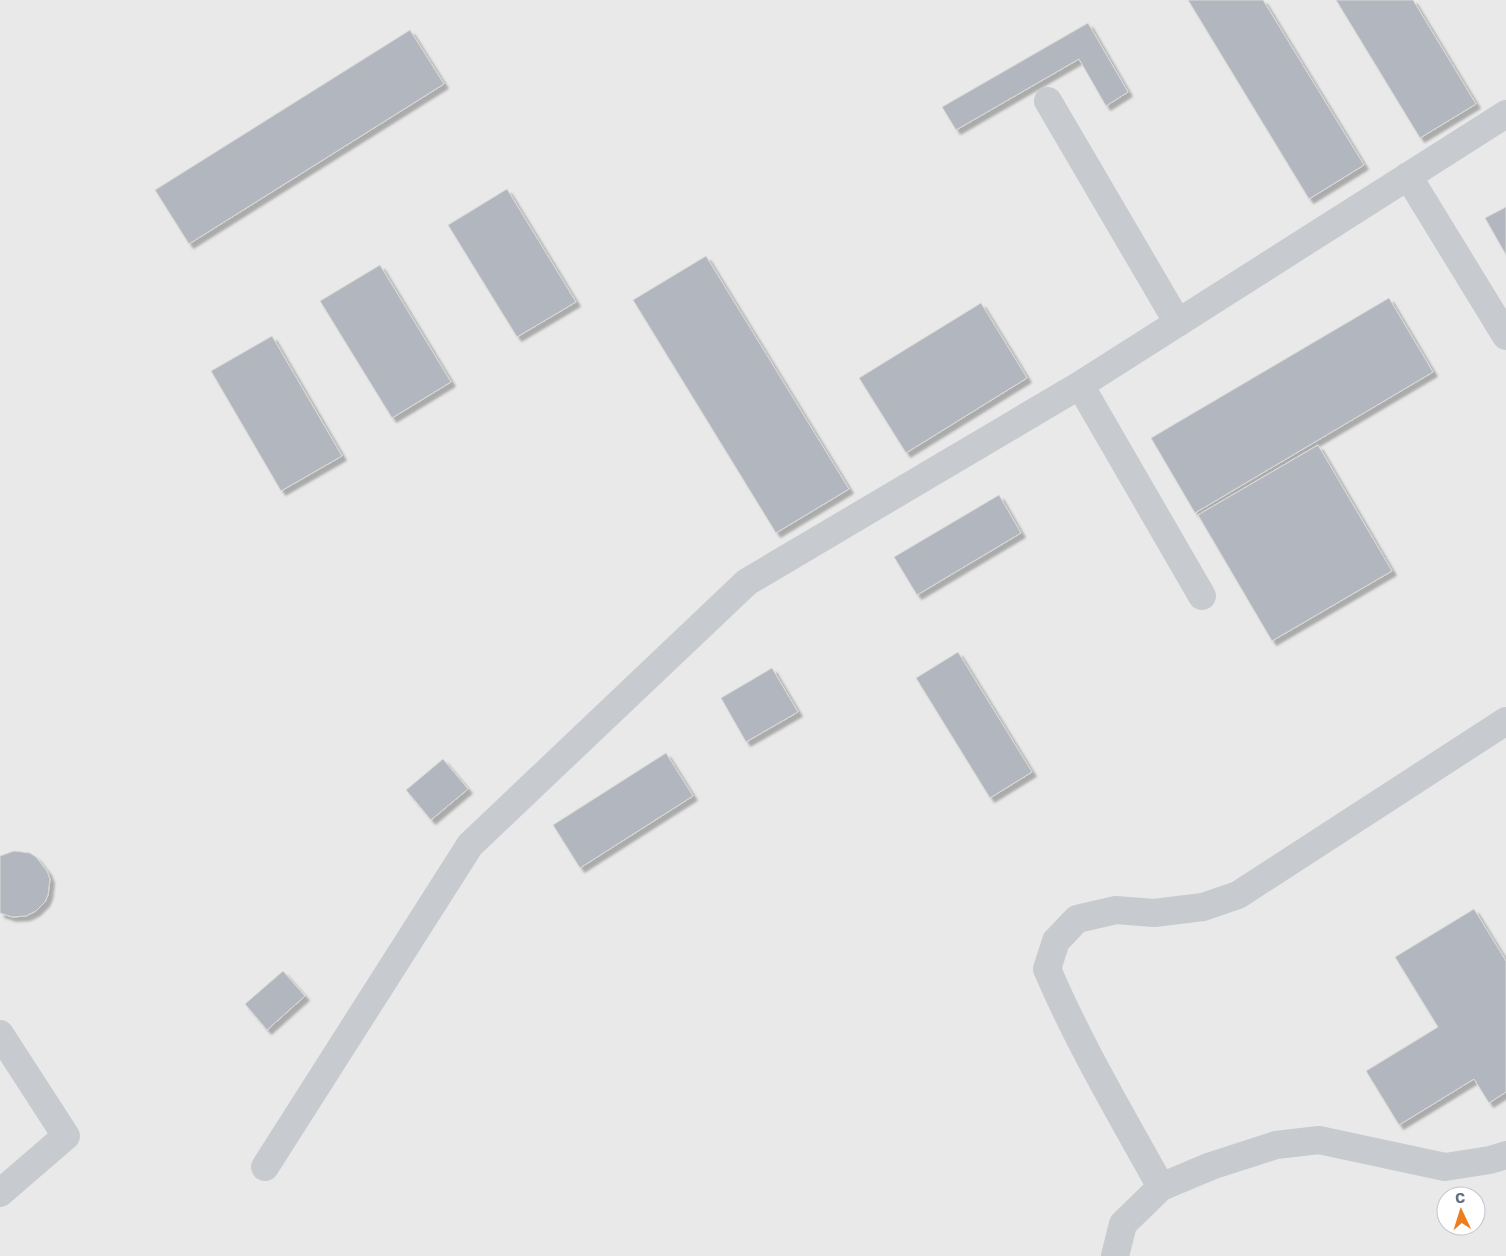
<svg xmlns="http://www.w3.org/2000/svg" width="1506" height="1256" viewBox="0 0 1506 1256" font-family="'Golos Text',sans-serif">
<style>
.built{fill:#e8e9e8;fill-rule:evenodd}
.building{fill:#b2b7bf;stroke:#d9dad7;filter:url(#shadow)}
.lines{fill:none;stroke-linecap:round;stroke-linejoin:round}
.minor{stroke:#c7cace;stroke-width:28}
</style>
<defs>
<filter id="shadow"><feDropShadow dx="4.5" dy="4.5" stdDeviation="1" flood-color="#0004"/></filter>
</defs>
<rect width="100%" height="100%" fill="#f7f8f5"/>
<!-- built -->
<path class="built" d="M0 0H1506V1256H0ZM1446 1196H1476V1226H1446Z"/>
<!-- building -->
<path class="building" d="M1188 0H1263L1364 165 1309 199Z
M1336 0H1413L1476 104 1420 138Z
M1088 23 1128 92 1106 106 1079 59 956 130 942 107Z
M410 30 444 84 189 244 155 190Z
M507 189 576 302 517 337 448 225Z
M1506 207V255L1485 218Z
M706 256 849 489 776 533 633 300Z
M380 265 451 382 392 418 320 301Z
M1389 298 1433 372 1195 513 1151 438Z
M981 303 1027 378 906 453 859 378Z
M272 336 342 456 281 491 211 371Z
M1318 445 1392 571 1272 641 1198 515Z
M999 495 1021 533 917 595 894 557Z
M958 652 1032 772 990 798 916 678Z
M772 668 798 712 746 742 721 698Z
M666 753 693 796 580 868 553 825Z
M443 759 468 789 431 820 406 790Z
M14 851 30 853 36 857 47 871 50 879 48 895 45 902 36 911 26 916 12 917 0 913V856Z
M1474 909 1506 961V1092L1489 1103 1474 1079 1399 1125 1366 1071 1438 1027 1395 957Z
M283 971 305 996 267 1030 245 1004Z"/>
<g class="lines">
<!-- minor -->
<path class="minor" d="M1048 101 1178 323
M1408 176 1506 336
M1080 385 1202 596
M0 1034 66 1136 0 1193
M265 1167 470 845 747 582 1080 385 1506 114
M1161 1187C1121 1115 1079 1044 1047 969L1056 941 1077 919 1116 910 1154 913 1203 907 1238 895 1506 721
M1115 1256 1123 1224 1161 1187 1211 1166 1276 1145 1319 1140 1445 1167 1490 1160 1506 1155"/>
</g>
<!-- north arrow -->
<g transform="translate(1461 1211) rotate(356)"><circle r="24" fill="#ffffff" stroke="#c1c6cf"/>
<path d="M0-4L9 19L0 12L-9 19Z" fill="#ed7e20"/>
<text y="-8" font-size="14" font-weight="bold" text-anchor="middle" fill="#657088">С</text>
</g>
</svg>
